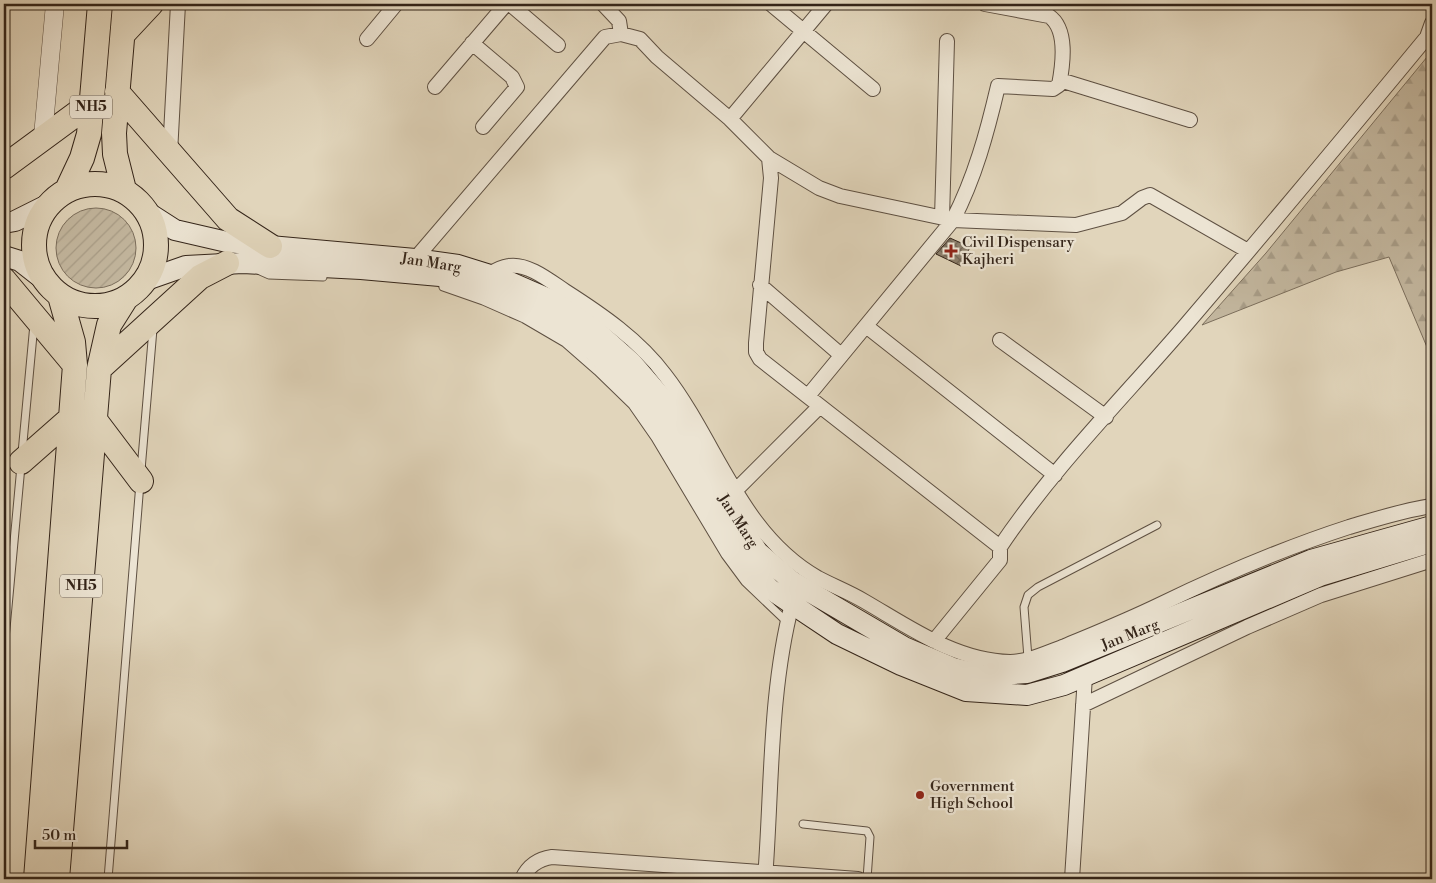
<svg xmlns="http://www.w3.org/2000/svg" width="1436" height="883" viewBox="0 0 1436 883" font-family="'Libre Bodoni',serif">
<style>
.forest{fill:url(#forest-firs);stroke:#7b6e5c}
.garden{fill:url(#garden-furrows);stroke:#7b6e5c}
.building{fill:url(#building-cross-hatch);stroke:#332419}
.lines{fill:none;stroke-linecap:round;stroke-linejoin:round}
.service-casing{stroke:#5e5042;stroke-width:9}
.minor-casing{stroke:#5e5042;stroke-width:16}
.tertiary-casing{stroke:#5e5042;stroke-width:19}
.secondary-casing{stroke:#332419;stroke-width:22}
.trunk-casing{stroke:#332419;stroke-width:26}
.service{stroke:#ece4d3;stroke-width:7}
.minor{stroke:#ece4d3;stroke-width:14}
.tertiary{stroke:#ece4d3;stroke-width:18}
.secondary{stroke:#ece4d3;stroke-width:20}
.trunk{stroke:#e1d5bb;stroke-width:24}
.poi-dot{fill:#8f2418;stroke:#ece4d3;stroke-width:2}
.labels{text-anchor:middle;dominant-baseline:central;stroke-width:4.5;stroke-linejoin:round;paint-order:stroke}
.shield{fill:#ece4d3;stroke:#6a5e51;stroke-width:1}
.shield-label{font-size:14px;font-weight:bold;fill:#332419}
.poi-label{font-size:15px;fill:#332419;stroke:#ece4d3;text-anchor:start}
.street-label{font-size:15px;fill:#332419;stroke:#ece4d3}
</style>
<defs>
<pattern id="forest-firs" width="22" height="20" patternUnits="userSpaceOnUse" patternTransform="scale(1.25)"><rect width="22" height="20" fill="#c3b79f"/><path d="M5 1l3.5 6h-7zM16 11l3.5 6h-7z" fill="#a89d88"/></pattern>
<pattern id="garden-furrows" width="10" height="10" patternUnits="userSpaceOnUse" patternTransform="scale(1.25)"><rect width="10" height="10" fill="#c3b79f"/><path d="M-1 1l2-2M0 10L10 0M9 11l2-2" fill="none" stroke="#a89d88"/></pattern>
<pattern id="building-cross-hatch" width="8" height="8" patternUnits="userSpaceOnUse" patternTransform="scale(1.25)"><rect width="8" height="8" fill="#8d806d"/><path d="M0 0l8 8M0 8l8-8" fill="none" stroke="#746959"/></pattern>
</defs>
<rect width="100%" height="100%" fill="#e1d5bb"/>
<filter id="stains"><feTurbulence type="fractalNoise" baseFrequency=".004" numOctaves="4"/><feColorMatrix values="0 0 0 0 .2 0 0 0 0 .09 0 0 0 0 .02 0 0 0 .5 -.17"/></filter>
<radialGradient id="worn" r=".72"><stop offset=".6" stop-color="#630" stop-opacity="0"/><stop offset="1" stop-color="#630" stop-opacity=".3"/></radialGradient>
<!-- forest -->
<path class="forest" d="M1432 51V359L1389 257 1336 272 1202 325 1266 253Z"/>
<!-- garden -->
<path class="garden" d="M56 248a40 40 0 1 1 80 0a40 40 0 1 1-80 0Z"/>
<!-- building -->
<path class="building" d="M950 238 970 247 961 266 936 254Z"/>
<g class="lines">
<defs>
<path id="service" d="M260 271 269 275 323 277
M443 287 483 301 524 319 565 343 597 371 632 405 655 438 725 555 745 582 787 622
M22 453 34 324
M141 470 153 329
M4 650 21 466
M1028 658 1024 607 1028 595 1038 587 1157 525
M803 824 867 831 870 837 867 879
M108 879 140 483"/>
<path id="minor" d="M510 4 558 45
M603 4 619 21 621 34
M771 4 873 89
M985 4 1049 16C1068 29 1063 64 1059 85L1053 89 998 86C987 133 975 177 953 220L1076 225 1122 213 1142 198 1150 195 1248 251
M367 39 396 4
M472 43 512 77 517 87 483 127
M1060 80 1190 120
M435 87 506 4
M730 119 826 4
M170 153 178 4
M769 158 819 188 840 196 953 220 808 396
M942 218 947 41
M412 266 415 259 605 37 621 34 640 39 657 57 730 119 769 158 771 178 756 343V352L760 359 1000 547C1053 468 1122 399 1184 327 1266 231 1347 134 1427 37L1432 23
M488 275C494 271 501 267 509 266 528 263 550 281 565 291 601 314 639 340 665 375 717 442 740 534 818 578 833 586 849 592 864 601 909 627 956 661 1010 662 1028 662 1048 652 1065 646 1096 633 1128 620 1159 605 1221 575 1284 548 1349 527 1376 519 1404 510 1432 506
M760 285 841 355
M866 326 1055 475
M1000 340 1106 417
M729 497 820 406
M934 641 1000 560V547
M1083 705 1247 627 1321 595 1432 560
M522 879C528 866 538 859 552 857L858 879
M765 879C772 790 769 692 792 604
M1072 879 1085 676"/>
<path id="tertiary" d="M43 136 55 4"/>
<path id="secondary" d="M147 212 175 230 227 242 415 259 458 265 503 279 551 300 595 330 632 363 669 406 724 502 758 552 793 582 904 647 953 668 986 676 1027 673 1062 662 1311 560 1432 526
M4 223 15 221 47 205
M4 256 20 261 43 279
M146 280 186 266 243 263 361 269 440 276 494 294 552 321 595 352 629 387 654 417 744 563 770 589 792 604 837 634 901 665 966 691 1027 695 1064 685 1320 576 1432 542"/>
<path id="trunk" d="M123 34 151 4
M117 92 228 219 270 246
M4 167 91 103
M34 245a61 61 0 1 1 122 0a61 61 0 1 1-122 0Z
M67 190 82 158 89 134 100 4
M124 190 115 154 114 133 125 4
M4 280 75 365
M99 369 200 277 227 263
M95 420 141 481
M21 462 71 418
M36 879 75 365 73 342 60 296
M57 879 99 369 109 325 126 298"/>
</defs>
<!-- service casing -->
<use href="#service" class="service-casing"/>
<!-- minor casing -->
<use href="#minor" class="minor-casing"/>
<!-- tertiary casing -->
<use href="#tertiary" class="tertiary-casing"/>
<!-- secondary casing -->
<use href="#secondary" class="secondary-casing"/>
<!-- trunk casing -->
<use href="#trunk" class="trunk-casing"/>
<!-- service -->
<use href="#service" class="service"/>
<!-- minor -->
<use href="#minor" class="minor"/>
<!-- tertiary -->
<use href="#tertiary" class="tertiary"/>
<!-- secondary -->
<use href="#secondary" class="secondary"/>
<!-- trunk -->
<use href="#trunk" class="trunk"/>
</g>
<!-- markers -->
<g class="poi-dot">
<path d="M948.5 243.5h5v5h5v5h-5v5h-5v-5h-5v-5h5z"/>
<circle cx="920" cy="795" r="5"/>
</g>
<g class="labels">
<!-- shield labels -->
<g class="shield">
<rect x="70" y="95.5" width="42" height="23" rx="4"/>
<rect x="60" y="574.5" width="42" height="23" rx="4"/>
</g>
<g class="shield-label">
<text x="91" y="107">NH5</text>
<text x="81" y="586">NH5</text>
</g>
<!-- poi labels -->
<g class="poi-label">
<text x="962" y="242">Civil Dispensary<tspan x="962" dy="17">Kajheri</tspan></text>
<text x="930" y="786">Government<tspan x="930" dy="17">High School</tspan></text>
</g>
<!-- street labels -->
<g class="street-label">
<text transform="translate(431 263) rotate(9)">Jan Marg</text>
<text transform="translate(738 521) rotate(57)">Jan Marg</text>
<text transform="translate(1130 635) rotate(-22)">Jan Marg</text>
</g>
</g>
<!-- margin -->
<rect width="1436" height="883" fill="none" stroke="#e1d5bb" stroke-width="20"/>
<rect x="5" y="5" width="1426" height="873" fill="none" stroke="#332419" stroke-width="2.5"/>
<rect x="10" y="10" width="1416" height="863" fill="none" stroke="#332419"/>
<!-- scale -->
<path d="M35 840v8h92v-8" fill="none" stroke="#332419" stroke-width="2.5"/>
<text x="42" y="840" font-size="15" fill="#332419" stroke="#ece4d3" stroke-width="4" paint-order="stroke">50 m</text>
<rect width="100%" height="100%" filter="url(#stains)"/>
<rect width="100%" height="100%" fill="url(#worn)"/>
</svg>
